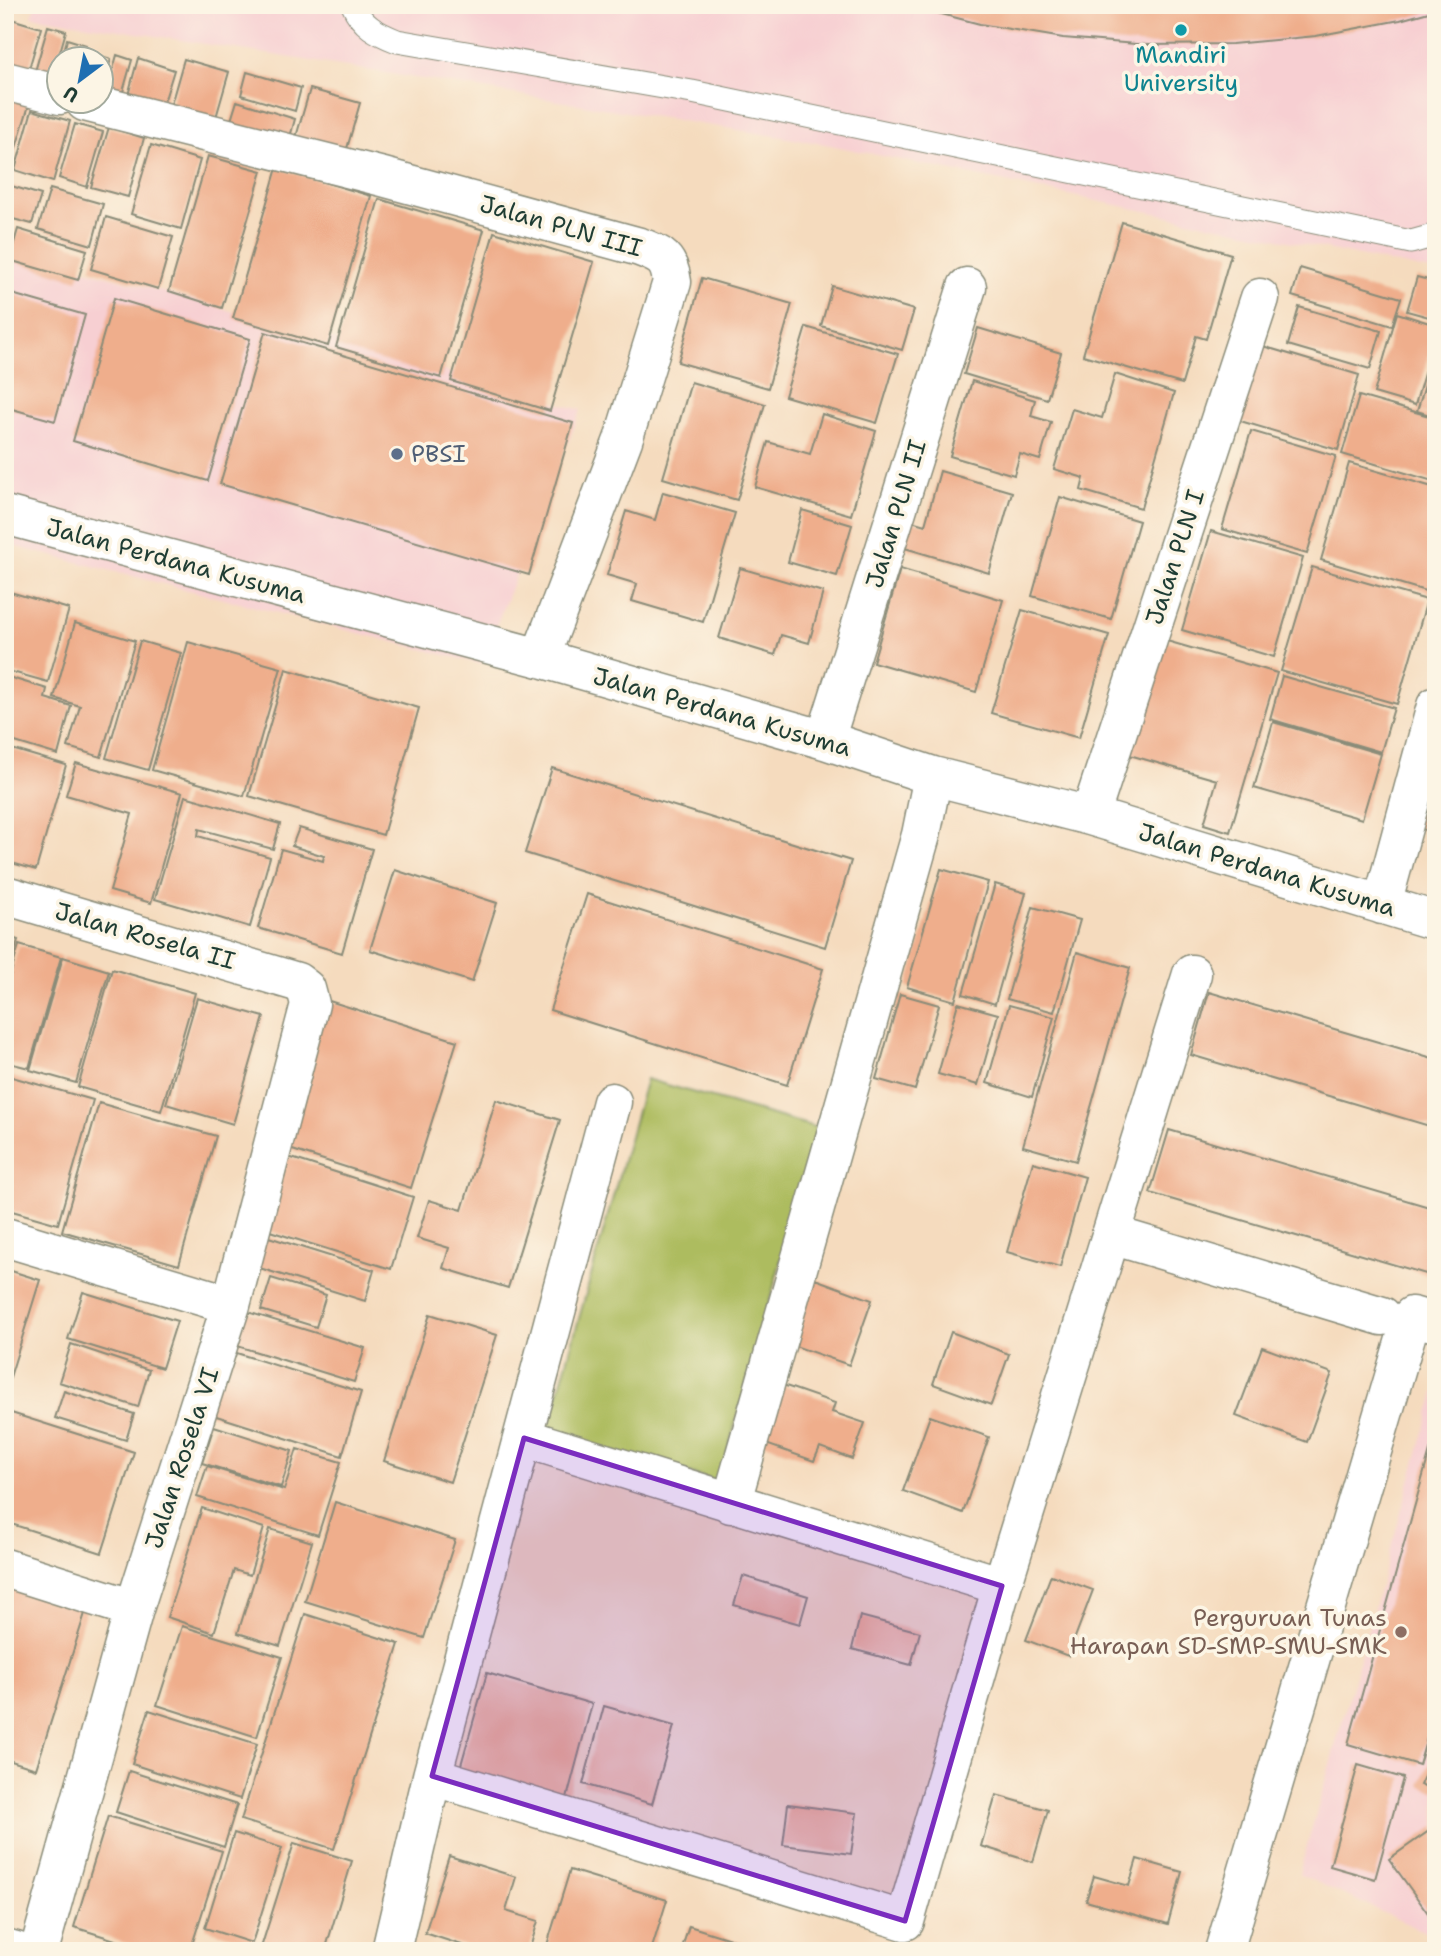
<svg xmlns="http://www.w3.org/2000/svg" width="1441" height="1956" viewBox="0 0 1441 1956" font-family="'Shantell Sans',sans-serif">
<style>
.built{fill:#f7cfd2}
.green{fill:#adbc5f;stroke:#667c4a;stroke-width:2}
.building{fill:#efae8c}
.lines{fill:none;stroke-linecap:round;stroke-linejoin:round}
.service-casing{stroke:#8a8c79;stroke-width:25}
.minor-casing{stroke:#8a8c79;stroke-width:41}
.service{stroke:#fff;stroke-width:23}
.minor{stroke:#fff;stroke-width:38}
.marked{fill:#7b2cbf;fill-opacity:0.2;stroke:#7b2cbf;stroke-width:5;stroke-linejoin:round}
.culture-dot{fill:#0f9aa8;stroke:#fcf5e5;stroke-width:2.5}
.service-dot{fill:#5c6f8a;stroke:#fcf5e5;stroke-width:2.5}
.education-dot{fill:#8d6e63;stroke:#fcf5e5;stroke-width:2.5}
.labels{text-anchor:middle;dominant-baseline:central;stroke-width:7;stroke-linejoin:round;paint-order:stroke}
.culture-label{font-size:24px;fill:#0d838f;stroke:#fcf5e5}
.street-label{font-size:24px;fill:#1f3d34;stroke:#fcf5e5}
.service-label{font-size:24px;fill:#4e5e75;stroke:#fcf5e5;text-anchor:start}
.education-label{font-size:24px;fill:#785e54;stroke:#fcf5e5;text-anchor:end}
</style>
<rect width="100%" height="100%" fill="#fcf5e5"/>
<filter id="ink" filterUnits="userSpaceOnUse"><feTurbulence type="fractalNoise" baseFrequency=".0143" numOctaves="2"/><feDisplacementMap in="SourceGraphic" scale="14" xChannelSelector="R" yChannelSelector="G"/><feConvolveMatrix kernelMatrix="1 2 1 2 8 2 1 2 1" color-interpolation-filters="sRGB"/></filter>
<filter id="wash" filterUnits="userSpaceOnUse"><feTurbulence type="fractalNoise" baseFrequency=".00686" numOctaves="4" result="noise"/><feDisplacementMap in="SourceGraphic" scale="28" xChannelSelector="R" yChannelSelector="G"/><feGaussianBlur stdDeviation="1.57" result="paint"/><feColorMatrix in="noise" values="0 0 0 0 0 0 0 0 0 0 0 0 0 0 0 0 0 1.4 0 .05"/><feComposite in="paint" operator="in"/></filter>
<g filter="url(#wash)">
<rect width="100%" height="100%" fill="#f5dbbe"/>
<!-- built -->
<path class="built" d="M35 5H1436V272L825 144 32 16Z
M5 247 581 410 481 664 5 544Z
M1436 1389V1937L1299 1874Z"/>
<!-- green -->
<path class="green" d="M646 1079 818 1128 719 1482 547 1433Z"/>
<g id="blocks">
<!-- building -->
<path class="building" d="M907 5H1436V10L1400 20 1316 36 1232 44 1148 45 1063 38 980 24Z
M8 18 41 28 28 72 5 65V28Z
M48 26 66 31 52 80 34 75Z
M67 39 86 45 82 60H62Z
M88 52 111 59 102 89V60H86Z
M117 55 132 60 120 102 105 98Z
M138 58 174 70 162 109 127 99Z
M184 59 229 72 213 128 168 115Z
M247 72 301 88 295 111 241 95Z
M310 89 360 103 346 152 296 137Z
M5 95 30 102 14 154 5 151Z
M237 101 295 119 287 148 228 130Z
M32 110 70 121 53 182 15 170Z
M75 124 103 132 87 187 59 178Z
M109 127 144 138 128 197 91 187Z
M151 145 200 160 181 229 131 214Z
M208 156 262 171 222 308 169 291Z
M277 168 371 196 328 346 233 318Z
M5 184 41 195 32 224 13 219 6 244Z
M50 189 103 204 92 245 38 229Z
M379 199 484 230 441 378 336 347Z
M106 217 173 237 158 289 91 269Z
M1122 222 1231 254 1206 339 1196 336 1182 384 1083 355Z
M18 229 87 250 78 280 9 260Z
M494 232 594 262 550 411 451 381Z
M1300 268 1401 298 1392 326 1292 296Z
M1417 277 1436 282V319L1407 311Z
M702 278 792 304 768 388 678 362Z
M832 286 914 310 902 350 821 326Z
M5 292 85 315 55 421 5 407Z
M114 298 250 339 208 481 73 441Z
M1299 307 1381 331 1370 369 1288 345Z
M1397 313 1436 325V332L1415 405 1374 393Z
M806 327 898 354 877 423 785 396Z
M978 328 1061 353 1047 399 964 374Z
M265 332 573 423 529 575 220 484Z
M1259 345 1359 375 1338 450 1237 420Z
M1115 374 1174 393 1141 508 1081 490 1084 478 1054 469 1072 409 1102 418Z
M1427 379 1436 381V417L1417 411Z
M972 381 1035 400 1031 416 1051 422 1040 460 1020 454 1014 475 950 456Z
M691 382 765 404 737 500 663 478Z
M1359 396 1436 418V482L1342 454Z
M822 414 876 431 851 515 755 487 768 442 810 454Z
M1251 431 1336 456 1307 554 1222 529Z
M1349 463 1436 488V580L1432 593 1321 560Z
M940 471 1012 492 989 573 898 546 905 519 925 525Z
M663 492 735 513 703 622 632 601 637 584 607 575 626 511 655 520Z
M1060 497 1139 521 1111 619 1032 596Z
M802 510 852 525 837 576 788 562Z
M1211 531 1303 558 1274 657 1182 630Z
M1312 567 1427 600 1397 704 1281 671Z
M740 568 823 592 809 643 781 635 775 655 719 638Z
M900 569 1003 600 976 692 873 662Z
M10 592 69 609 48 682 5 670V608Z
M1022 610 1109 635 1079 738 991 713Z
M75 623 135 641 101 757 68 747 80 706 54 698Z
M1160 639 1277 673 1230 832 1204 824 1217 780 1126 754Z
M140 641 181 653 148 770 106 758Z
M188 642 281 668 244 796 152 770Z
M286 669 419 708 383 835 249 796Z
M5 676 47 689 45 698 71 706 58 755 5 739Z
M1282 676 1394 708 1381 752 1270 719Z
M1273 722 1381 754 1362 819 1254 788Z
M5 747 66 765 36 870 5 861Z
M76 763 182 793 151 903 110 891 132 814 66 795Z
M552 768 851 861 825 947 525 853Z
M1436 768V833L1408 825Z
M185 796 280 824 273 849 199 829 198 836 270 857 250 927 155 899Z
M299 828 372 849 342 953 258 928 281 849 323 861 324 856 292 846Z
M941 869 988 882 955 1001 907 987Z
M395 870 497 903 472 982 370 950Z
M995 884 1026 893 995 1004 963 994Z
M587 894 823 969 787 1085 550 1010Z
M1033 907 1080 920 1054 1012 1007 999Z
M5 936 18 940 6 982H5Z
M19 945 61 957 29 1068 5 1062V993Z
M1077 952 1130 968 1076 1161 1023 1146Z
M63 957 109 971 76 1083 30 1070Z
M112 969 195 993 161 1111 78 1087Z
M1209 992 1436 1059V1128L1191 1055Z
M900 994 939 1005 915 1090 876 1079Z
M197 998 264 1017 233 1124 166 1104Z
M326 1000 457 1041 411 1188 280 1146Z
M958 1003 998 1014 978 1085 938 1074Z
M1009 1005 1054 1017 1032 1097 987 1083Z
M5 1075 93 1100 58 1224 5 1209Z
M496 1100 560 1120 508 1288 443 1268 449 1248 417 1238 429 1200 462 1210Z
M99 1103 216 1136 179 1265 62 1231Z
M1169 1130 1436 1209V1277L1150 1193Z
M279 1154 413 1197 391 1269 257 1227Z
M1033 1162 1085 1177 1060 1267 1007 1252Z
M259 1234 374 1270 365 1301 250 1265Z
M5 1269 40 1280 6 1390H5Z
M271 1278 326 1295 316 1327 261 1310Z
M815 1279 872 1300 849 1365 792 1345Z
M83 1292 177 1321 162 1368 68 1339Z
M241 1310 365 1348 354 1382 231 1344Z
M430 1314 497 1335 450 1482 384 1461Z
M951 1332 1009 1354 991 1405 933 1384Z
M71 1344 149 1370 138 1407 59 1382Z
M1262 1347 1332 1373 1307 1442 1236 1416Z
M227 1350 361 1392 342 1456 207 1413Z
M780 1384 835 1403 832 1412 865 1423 852 1459 820 1447 814 1461 760 1442Z
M64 1391 134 1414 126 1440 55 1418Z
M5 1411 134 1452 102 1553 5 1522Z
M930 1416 989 1437 963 1513 903 1491Z
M214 1426 292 1451 281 1487 202 1463Z
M1435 1433 1436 1707 1419 1765 1348 1744Z
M297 1449 341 1462 318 1535 197 1497 207 1466 284 1490Z
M335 1502 455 1540 424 1638 305 1601Z
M202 1508 264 1528 250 1575 234 1570 214 1633 167 1617Z
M270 1529 312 1542 280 1646 238 1633Z
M1051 1575 1093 1590 1068 1656 1026 1640Z
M743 1576 808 1596 800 1624 734 1605Z
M5 1581 87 1607 36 1769 5 1759Z
M305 1614 399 1644 334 1849 241 1820Z
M860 1616 920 1632 911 1665 852 1649Z
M182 1626 282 1657 257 1737 157 1705Z
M487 1673 592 1704 564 1809 457 1779Z
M604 1706 674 1726 652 1804 583 1784Z
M149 1710 257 1744 240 1799 132 1764Z
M1436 1751V1792L1420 1785Z
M1358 1765 1403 1778 1375 1879 1330 1866Z
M129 1771 237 1805 224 1847 116 1812Z
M996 1795 1048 1810 1033 1862 981 1846Z
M788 1804 857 1813 851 1854 783 1845Z
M108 1816 222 1851 190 1951H150L74 1927Z
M1436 1826V1912L1430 1916 1389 1859Z
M234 1833 282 1848 252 1943 205 1928Z
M294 1843 352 1861 325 1951H260Z
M449 1856 516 1877 506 1911 538 1921 529 1951H480L425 1933Z
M1137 1859 1182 1872 1168 1924 1086 1901 1094 1876 1129 1886Z
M570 1870 667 1900 651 1951H566L547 1945Z
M689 1926 765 1950V1951H681Z"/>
</g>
</g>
<g filter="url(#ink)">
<use href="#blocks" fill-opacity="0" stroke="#8a8c79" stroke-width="2"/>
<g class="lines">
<defs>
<path id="service" d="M353 5C362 26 377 33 397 41L692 92 1411 242 1436 235"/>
<path id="minor" d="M5 81 60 95
M85 102 383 177 640 247C661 255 669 258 672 282L623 440 540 658
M5 515 540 658 825 740 933 776 1090 816 1436 921
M825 740 967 287
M1090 816 1260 298
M5 895 297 982 306 989 310 1004 231 1305 134 1609 39 1951
M1382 905 1436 706
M1112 1235 1382 1316
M5 1237 231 1305
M524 1438 1002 1586
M731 1504 921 835 933 776
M5 1568 134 1609
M432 1776 905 1921 1002 1586 1192 974
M5 1948 16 1951
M391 1951 432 1776 612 1102
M1224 1951 1412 1316 1436 1323"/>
</defs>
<!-- service casing -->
<use href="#service" class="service-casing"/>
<!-- minor casing -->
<use href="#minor" class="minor-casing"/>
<!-- service -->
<use href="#service" class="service"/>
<!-- minor -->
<use href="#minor" class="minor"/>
</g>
</g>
<!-- marked area -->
<path class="marked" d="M524 1438 1002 1586 905 1921 432 1776Z"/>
<!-- markers -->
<circle class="culture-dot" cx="1181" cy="30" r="7"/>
<circle class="service-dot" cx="397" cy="454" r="7"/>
<circle class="education-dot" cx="1401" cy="1632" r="7"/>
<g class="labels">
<!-- culture labels -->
<g class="culture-label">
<text x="1181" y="55">Mandiri<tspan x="1181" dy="28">University</tspan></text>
</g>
<!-- street labels -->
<g class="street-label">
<text transform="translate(561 226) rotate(16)">Jalan PLN III</text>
<text transform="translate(896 514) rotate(-73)">Jalan PLN II</text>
<text transform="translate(1175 557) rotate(-72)">Jalan PLN I</text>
<text transform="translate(176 561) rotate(15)">Jalan Perdana Kusuma</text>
<text transform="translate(722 712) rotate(16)">Jalan Perdana Kusuma</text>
<text transform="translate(1267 870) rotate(17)">Jalan Perdana Kusuma</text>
<text transform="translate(145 936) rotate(16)">Jalan Rosela II</text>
<text transform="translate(182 1458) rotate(-72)">Jalan Rosela VI</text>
</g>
<!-- service labels -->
<g class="service-label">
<text x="411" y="454">PBSI</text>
</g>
<!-- education labels -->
<g class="education-label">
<text x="1387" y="1618">Perguruan Tunas<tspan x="1387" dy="28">Harapan SD-SMP-SMU-SMK</tspan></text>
</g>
</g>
<!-- margin -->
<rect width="1441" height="1956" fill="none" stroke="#fcf5e5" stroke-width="28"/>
<!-- north arrow -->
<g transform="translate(80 80) rotate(212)"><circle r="33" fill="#fcf5e5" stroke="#a4ab9e" stroke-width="2"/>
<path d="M0-5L12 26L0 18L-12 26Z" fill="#1f6fb2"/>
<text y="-10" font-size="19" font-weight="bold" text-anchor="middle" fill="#1f3d34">U</text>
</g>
</svg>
